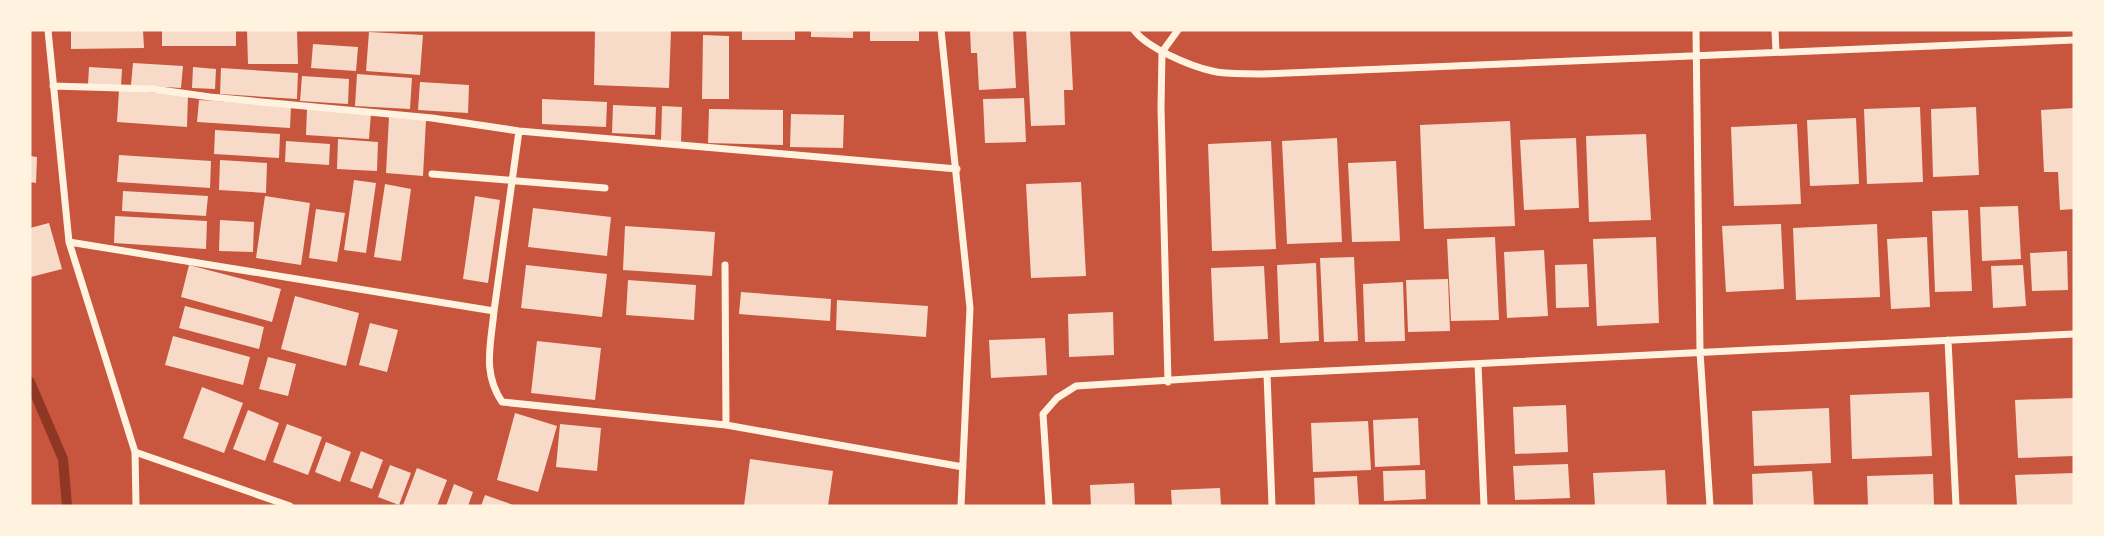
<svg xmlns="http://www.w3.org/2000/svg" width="2104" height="536" viewBox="0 0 2104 536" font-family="Lora,serif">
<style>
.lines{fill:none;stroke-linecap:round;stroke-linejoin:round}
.stream{stroke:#8f3625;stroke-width:10}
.building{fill:#f7dbc8}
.minor{stroke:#fff3e0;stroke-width:7}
</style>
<rect width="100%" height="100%" fill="#c8553d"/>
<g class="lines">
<!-- stream -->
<path class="stream" d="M30 382 63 459 67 506"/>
</g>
<!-- building -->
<path class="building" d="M71 30H143L144 48 71 49Z
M162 30H236V46H162Z
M247 30H297L298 64H248Z
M595 30H671L669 88 594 85Z
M742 30H795V40H742Z
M811 30H853V38L811 37Z
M870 30H919V41H870Z
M970 30H1013L1016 88 979 90 977 53H971Z
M1026 30H1070L1073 90H1064L1065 125 1031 126Z
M369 32 423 35 420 75 366 71Z
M703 35 729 36V99H702Z
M313 44 358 47 356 71 311 68Z
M133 63 183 66 181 88 131 85Z
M89 67 122 69 121 87 88 85Z
M193 67 216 69 215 89 192 88Z
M221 68 298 73 297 99 220 94Z
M357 74 412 78 410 109 355 106Z
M302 76 349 79 348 104 300 101Z
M420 82 469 85 468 113 418 110Z
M119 90 188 95 187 127 117 122Z
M1024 98 1026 142 985 143 983 99Z
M542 99 607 102 606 127 542 124Z
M199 100 291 106 290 128 197 122Z
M613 105 656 107 655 135 612 133Z
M662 106 682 107 681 142 661 141Z
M1920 107 1923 182 1867 184 1864 109Z
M1976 107 1979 175 1933 177 1931 109Z
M2074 108V209L2060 210 2058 172H2044L2041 110Z
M307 109 371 113 369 139 306 135Z
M709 109 783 110V145L708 143Z
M791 114 844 115 843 148 790 147Z
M389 117 426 120 423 176 386 173Z
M1856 118 1859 184 1810 186 1807 120Z
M1510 121 1515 226 1424 229 1420 125Z
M1797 124 1801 204 1734 206 1731 127Z
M215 130 280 134 279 158 214 154Z
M1646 134 1651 220 1589 222 1586 136Z
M1337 138 1342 242 1287 244 1282 141Z
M1576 138 1579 208 1524 210 1520 140Z
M338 139 378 142 377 171 337 169Z
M286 141 330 144 329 165 285 162Z
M1271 141 1276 249 1212 251 1208 144Z
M119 155 211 161 210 188 117 182Z
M30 156 37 157 36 183 30 182Z
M220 160 267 163 266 193 219 190Z
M1396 161 1400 241 1352 242 1348 163Z
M354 180 376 183 366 253 344 250Z
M1081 182 1086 276 1031 278 1026 184Z
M385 184 411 189 401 261 374 257Z
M123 191 208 196 206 216 122 211Z
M265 196 310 203 301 265 256 258Z
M475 196 500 200 488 283 463 279Z
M2018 206 2021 259 1982 261 1980 207Z
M533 208 611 217 607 256 528 247Z
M316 209 345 213 337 262 309 258Z
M1968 210 1972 291 1935 292 1932 211Z
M115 216 207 221 206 249 114 243Z
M220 220 254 222 253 252 219 251Z
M49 223 62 269 31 277 30 228Z
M1781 224 1784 289 1726 292 1722 226Z
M1877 224 1880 297 1796 300 1793 228Z
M625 226 715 232 712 276 623 270Z
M1495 237 1499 320 1451 321 1447 239Z
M1656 237 1659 323 1597 326 1593 239Z
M1927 237 1930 307 1891 309 1887 239Z
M1544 250 1548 316 1507 318 1504 252Z
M2067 251 2068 290 2032 291 2030 253Z
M1354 257 1358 341 1324 342 1320 258Z
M1316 263 1319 341 1280 343 1277 265Z
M1587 264 1589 307 1556 308 1555 265Z
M189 265 281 289 272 322 181 297Z
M526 265 607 274 602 317 521 308Z
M2023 265 2026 306 1993 308 1991 266Z
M1264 266 1268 339 1214 341 1211 268Z
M1448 279 1450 331 1408 332 1406 280Z
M628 280 696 285 694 320 626 315Z
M1403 282 1405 341 1365 342 1363 284Z
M741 292 831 299 830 321 739 314Z
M295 296 359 313 346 366 281 349Z
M837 300 928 306 926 337 836 330Z
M185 306 264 327 259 349 179 328Z
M1113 312 1114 355 1069 357 1068 314Z
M370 323 398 330 387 372 359 365Z
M173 336 250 357 243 385 165 365Z
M1045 338 1047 375 991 378 989 340Z
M537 341 601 348 595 400 531 393Z
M268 357 296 364 288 396 259 389Z
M202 387 243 403 224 453 183 438Z
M1929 392 1932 456 1852 459 1850 395Z
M2074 398V456L2018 458 2015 400Z
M1566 405 1568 452 1515 454 1513 407Z
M1829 408 1831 463 1754 466 1752 411Z
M248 410 279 423 265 461 233 449Z
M515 413 557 426 538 492 497 480Z
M1418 418 1420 465 1375 467 1373 420Z
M1368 421 1371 470 1313 472 1311 423Z
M287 424 322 437 308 475 273 462Z
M560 424 601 428 597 471 556 467Z
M326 442 351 452 340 482 315 472Z
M361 451 383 460 372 489 350 481Z
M750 459 833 471 828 506H744Z
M1568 464 1570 498 1515 500 1513 466Z
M390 465 411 473 399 505 378 497Z
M417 468 447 480 437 506 403 505Z
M1425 470 1426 499 1384 501 1383 471Z
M1665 470 1667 506H1595L1593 473Z
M1812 471 1814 506H1753L1752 474Z
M2074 473V506H2017L2015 475Z
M1933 474 1934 506H1868L1867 476Z
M1357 476 1359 506H1315L1314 478Z
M1134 483 1135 506H1091L1090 485Z
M454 484 473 492 468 506H446Z
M1220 488 1221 506H1172L1171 490Z
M485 495 516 506H481Z"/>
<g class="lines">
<!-- minor -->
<path class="minor" d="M48 30 69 242 135 452 136 506
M941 30 970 308 961 506
M1134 30C1147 48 1190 66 1212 71 1228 75 1247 73 1263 74L2074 40
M1696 30 1700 352 1710 506
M1775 30 1776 52
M53 86 153 89 210 97 432 118 519 131 957 169
M432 174 605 188
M69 242 494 311C491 345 482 372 502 402L726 425 725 265
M494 311 519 131
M1948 340 1956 506
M1478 364 1484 506
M1267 374 1272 506
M1168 382 1161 108 1162 52 1178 30
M726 425 963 467
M135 452 290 506
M1049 506 1043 414 1057 398 1076 386 1267 374 2074 334"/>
</g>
<!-- border -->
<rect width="2104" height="536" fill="none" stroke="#fff3e0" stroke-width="63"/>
</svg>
